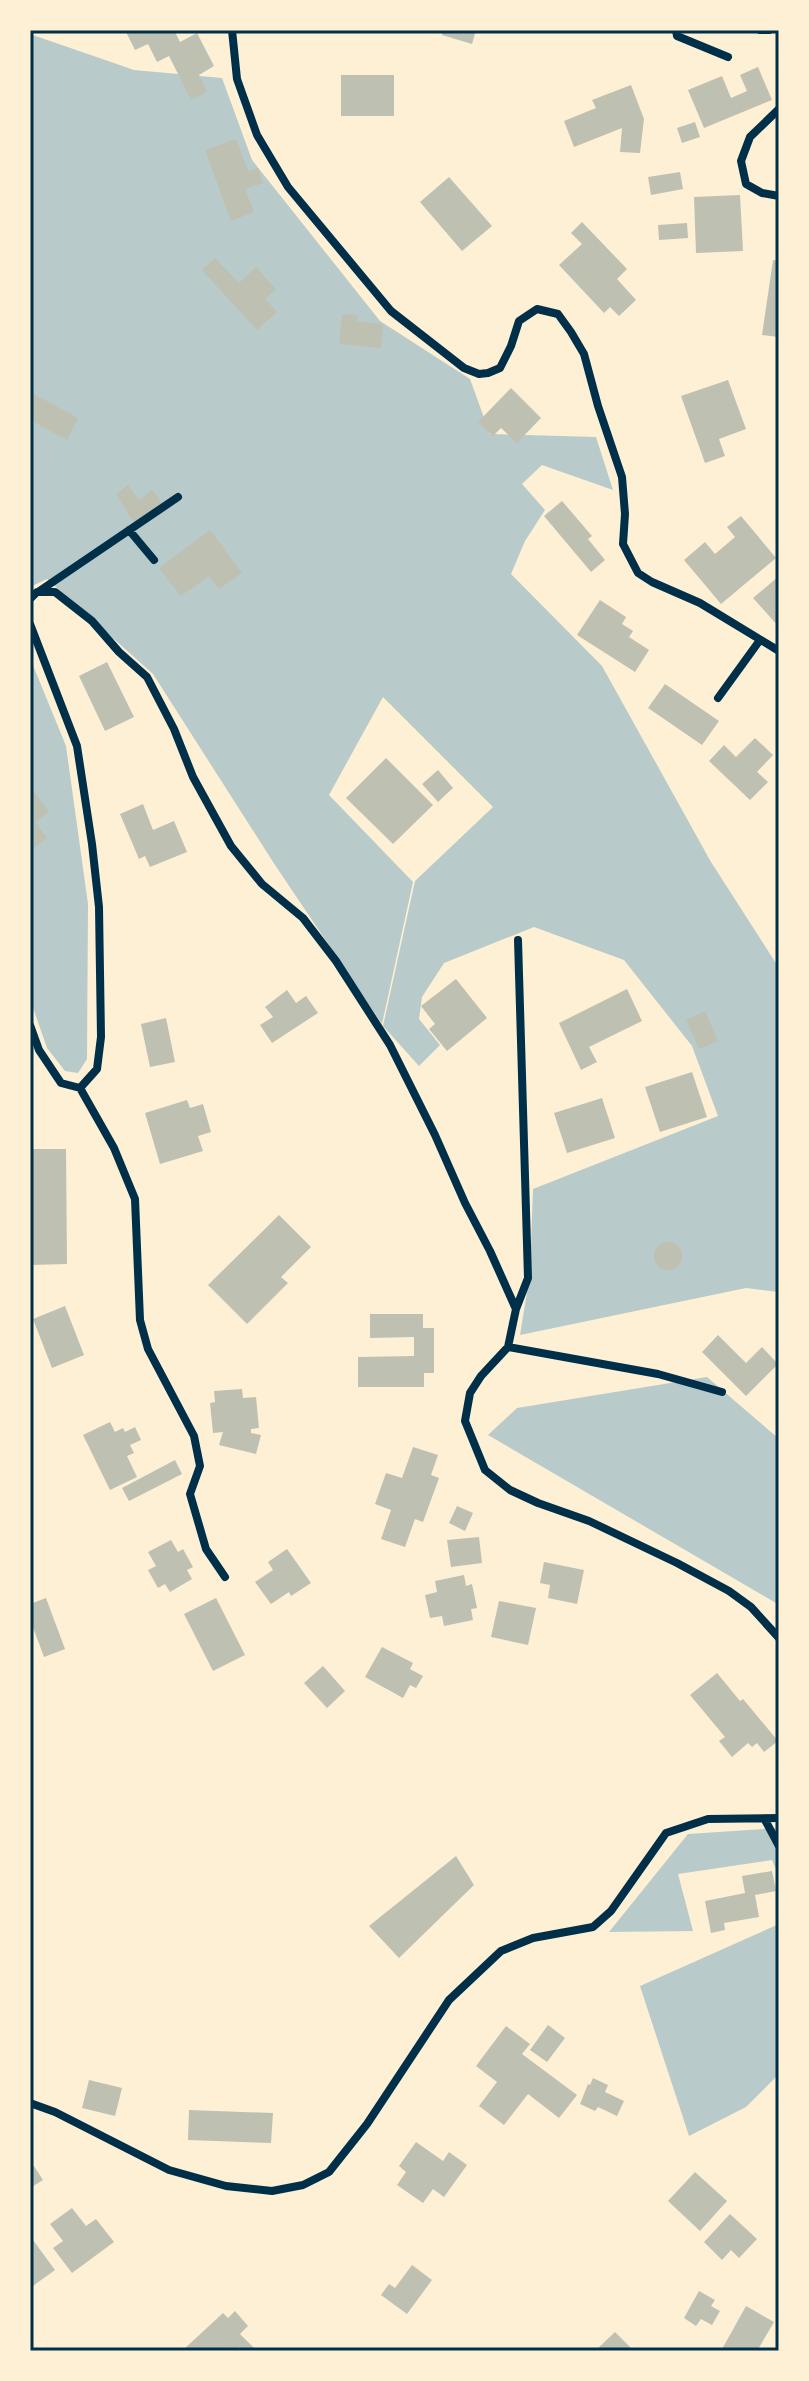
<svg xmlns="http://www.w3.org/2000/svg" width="809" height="2381" viewBox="0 0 809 2381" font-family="Ubuntu,sans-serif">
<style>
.green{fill:#b9caca}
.building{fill:#bec0b2}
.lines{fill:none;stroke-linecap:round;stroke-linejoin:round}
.minor{stroke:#003049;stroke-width:8}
.neatline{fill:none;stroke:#003049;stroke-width:3}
</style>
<rect width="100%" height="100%" fill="#fdf0d5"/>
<!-- green -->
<path class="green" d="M30 34 134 70 222 78 252 160 380 321 470 379 490 434 596 437 613 490 542 465 522 484 545 510 525 541 511 574 602 666 711 862 779 968V1292L746 1288 520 1335 530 1274 533 1189 718 1116 692 1046 624 960 534 927 444 963 422 997 419 1019 440 1045 419 1066 383 1026 415 881 493 807 383 697 329 795 413 882 382 1024 275 865 153 674 47 579 30 587Z
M30 658 66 746 88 904 87 1059 78 1073 65 1071 47 1048 30 999Z
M707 1377 779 1439V1607L776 1603 488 1435 517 1408Z
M779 1828V1876L772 1860 678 1874 693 1931 609 1932 688 1834Z
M779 1924V2074L746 2107 689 2136 640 1986Z"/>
<!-- building -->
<path class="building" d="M125 30H174L180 42 197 33 214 66 199 75 207 92 191 100 169 56 157 62 148 44 135 50Z
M443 30H476L472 44 442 35Z
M758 67 772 100 704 128 688 90 722 76 731 98 747 91 740 75Z
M341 75H394V116H341Z
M631 85 644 119 640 153 620 152 622 128 574 147 564 121 596 108 592 100Z
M695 122 700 137 682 143 677 128Z
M236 139 248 171 258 168 263 183 245 189 254 212 231 221 205 150Z
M680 172 683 189 651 195 648 177Z
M449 177 492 226 462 251 420 202Z
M740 195 743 251 696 253 694 197Z
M582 222 627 269 617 279 636 300 619 316 610 307 604 313 559 265 582 244 571 233Z
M687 223 688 238 659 240 658 225Z
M215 258 239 283 256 267 276 289 265 299 277 312 257 330 202 270Z
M773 260 779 261V337L762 335Z
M342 314 358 315 357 321 383 324 381 348 339 344Z
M728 380 746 429 719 439 725 456 705 463 681 396Z
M511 388 541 418 517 443 501 428 493 436 478 422Z
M30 392 78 418 67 440 30 420Z
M128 485 139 500 152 490 162 503 134 523 116 494Z
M562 501 592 536 588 539 605 560 591 572 544 516Z
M741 516 776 558 721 604 684 560 705 542 715 554 735 537 727 527Z
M210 530 242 573 219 589 209 576 181 596 159 568Z
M779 576V627L753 598Z
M600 600 626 617 622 624 633 631 629 637 649 650 635 672 577 635Z
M107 662 134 717 105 731 79 676Z
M665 684 719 721 702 745 648 708Z
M755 738 773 755 757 772 768 782 750 800 709 761 724 745 736 757Z
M386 758 433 805 393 844 346 798Z
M438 770 453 788 438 802 422 784Z
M30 786 49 812 35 822 47 838 30 851Z
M143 804 153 830 174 821 187 852 150 867 145 856 139 859 120 814Z
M456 979 487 1018 447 1051 429 1029 435 1024 421 1006Z
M627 989 642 1021 589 1047 597 1062 581 1070 559 1023Z
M287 990 296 1003 306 996 318 1013 272 1043 260 1025 273 1017 265 1007Z
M705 1011 718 1041 699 1049 686 1020Z
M166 1018 175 1062 150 1067 141 1024Z
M692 1072 707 1117 660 1132 645 1087Z
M602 1098 615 1138 567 1153 554 1113Z
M187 1100 190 1108 203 1104 211 1132 198 1136 203 1151 160 1164 145 1113Z
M30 1149H66L67 1264 30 1265Z
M279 1215 311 1247 281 1277 288 1283 247 1324 208 1285Z
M654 1256a14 14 0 1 1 28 0a14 14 0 1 1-28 0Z
M65 1306 84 1355 52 1368 33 1319Z
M370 1314H423V1328H434V1373H424V1387H358V1357L414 1356V1337L370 1338Z
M718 1335 746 1363 762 1347 778 1364 746 1396 702 1352Z
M242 1389 243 1398 256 1397 259 1428 251 1429V1433L261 1435 256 1454 219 1445 223 1432 213 1433 210 1403 215 1402 214 1391Z
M110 1422 115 1432 123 1428 125 1432 135 1427 141 1440 130 1445 134 1453 127 1456 137 1477 110 1490 83 1435Z
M413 1447 438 1455 431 1475 439 1478 423 1522 415 1519 405 1547 381 1539 391 1510 375 1504 386 1473 402 1478Z
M175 1460 182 1474 129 1501 122 1488Z
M457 1506 473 1513 465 1531 449 1523Z
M479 1537 482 1563 451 1567 447 1540Z
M171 1540 178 1552 183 1549 193 1567 187 1570 192 1579 170 1592 165 1584 158 1588 148 1570 156 1566 148 1552Z
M287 1549 311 1583 291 1596 289 1592 271 1604 255 1582 273 1570 268 1562Z
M544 1562 584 1570 577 1604 548 1598 550 1585 540 1583Z
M464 1575 466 1586 472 1584 477 1608 471 1609 473 1620 444 1626 442 1616 430 1618 425 1595 437 1592 435 1581Z
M46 1598 65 1649 44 1657 30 1619V1604Z
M216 1598 245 1655 213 1671 184 1614Z
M499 1601 536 1608 528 1645 491 1637Z
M382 1647 413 1663 410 1669 423 1676 416 1688 410 1685 403 1698 365 1677Z
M323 1666 345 1691 327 1708 304 1683Z
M717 1673 740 1701 743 1699 778 1741 764 1752 757 1743 752 1747 748 1743 732 1757 719 1741 725 1737 690 1695Z
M456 1856 474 1885 399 1958 369 1926Z
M772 1871 776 1891 755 1895 759 1917 724 1923 725 1930 711 1933 705 1901 745 1893 742 1876Z
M548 2025 565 2038 547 2062 530 2050Z
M506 2026 530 2044 522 2054 577 2095 559 2118 528 2094 504 2125 479 2106 497 2082 476 2066Z
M593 2078 608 2085 605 2092 624 2101 617 2116 598 2107 595 2111 580 2104 588 2084 590 2085Z
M89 2080 122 2088 115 2116 82 2108Z
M189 2110 273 2113 271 2143 188 2140Z
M416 2142 443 2161 449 2152 467 2165 444 2197 433 2189 423 2203 397 2185 406 2172 399 2166Z
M30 2160 43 2180 30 2188Z
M695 2172 727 2201 700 2231 668 2201Z
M72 2208 86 2226 96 2219 114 2242 72 2273 53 2248 63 2241 50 2224Z
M730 2214 757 2239 739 2258 731 2250 722 2260 704 2242Z
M30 2236 55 2270 30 2288Z
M412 2265 432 2280 407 2314 381 2295 389 2284 395 2288Z
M699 2291 715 2300 711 2306 720 2311 712 2325 701 2319 696 2326 684 2318Z
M746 2306 774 2322 757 2351H721Z
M235 2311 248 2326 240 2334 257 2351H242L239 2347 234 2351 183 2350 223 2313 228 2318Z
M615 2332 634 2351H595Z"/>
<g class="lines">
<!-- minor -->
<path class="minor" d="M232 30 237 79 257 135 288 187 391 311 464 368 479 374 488 373 500 368 511 346 519 321 537 309 558 314 571 332 584 354 598 406 622 477 625 514 623 544 638 573 652 582 700 603 779 651
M676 30 677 36 728 57
M760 30H769
M779 109 750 137 741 161 746 184 762 193 779 196
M129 530 154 560
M38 592 178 497
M30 599 37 592H55L92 621 119 652 147 677 174 729 193 777 231 846 262 884 303 918 336 961 390 1045 435 1135 465 1203 490 1251 516 1309 508 1347 481 1376 470 1393 465 1421 485 1470 510 1490 538 1503 589 1521 677 1563 729 1591 751 1607 779 1638
M30 624 77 746 92 844 99 907 101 1037 97 1069 80 1088 61 1083 39 1050 30 1025
M718 698 760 640
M80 1088 114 1148 135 1199 140 1320 148 1349 194 1436 200 1466 190 1494 206 1549 225 1577
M516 1309 528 1278 518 940
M508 1347 658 1374 722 1392
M765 1820 779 1846
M30 2103 55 2112 169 2170 226 2186 272 2191 303 2185 329 2172 367 2124 449 2000 501 1951 533 1938 593 1927 611 1911 666 1833 708 1819 779 1818"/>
</g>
<!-- border -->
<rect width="809" height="2381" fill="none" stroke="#fdf0d5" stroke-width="64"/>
<rect x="32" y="32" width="745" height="2317" class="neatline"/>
</svg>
